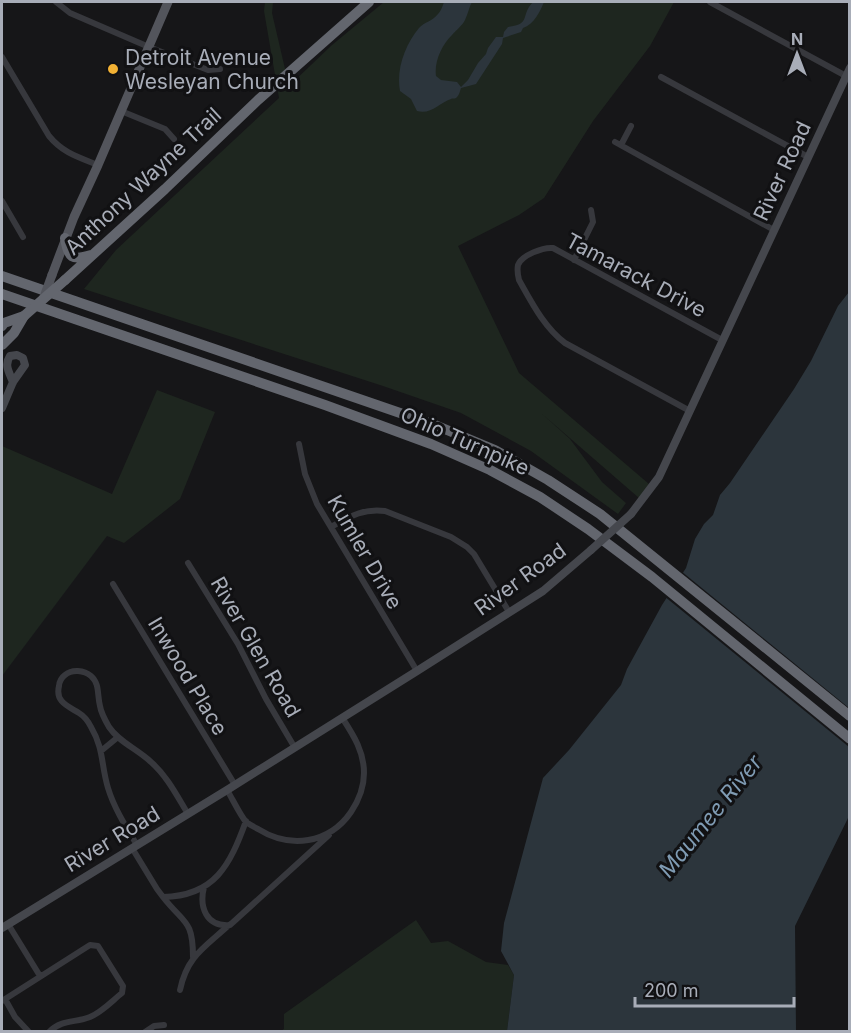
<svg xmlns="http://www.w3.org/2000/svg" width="851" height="1033" viewBox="0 0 851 1033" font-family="Inter,sans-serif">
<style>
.green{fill:#1e261f}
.water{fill:#2c353c}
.pier{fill:#161618}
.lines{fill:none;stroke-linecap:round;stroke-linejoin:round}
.street{stroke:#37383d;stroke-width:6}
.secondary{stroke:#45474d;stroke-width:8}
.primary{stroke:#53555c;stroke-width:9}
.highway{stroke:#63666e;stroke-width:10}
.secondary-bridge{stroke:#45474d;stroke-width:8}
.primary-bridge{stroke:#53555c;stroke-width:9}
.highway-bridge{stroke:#63666e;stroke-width:10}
.poi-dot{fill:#f2b134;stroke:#111113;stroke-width:2}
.labels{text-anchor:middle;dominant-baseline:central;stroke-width:6;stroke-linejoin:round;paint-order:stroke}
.poi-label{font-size:21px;fill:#a8adb8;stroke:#111113;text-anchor:start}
.street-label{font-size:21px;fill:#a8adb8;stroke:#111113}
.water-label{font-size:22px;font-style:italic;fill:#7f9bb3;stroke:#111113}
</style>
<rect width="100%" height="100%" fill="#161618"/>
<!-- green -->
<path class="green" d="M265 2H273L272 13 289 86 332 45 384 2H674L650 46 593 121 544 198 519 215 458 246 519 373 649 484 639 498 541 413 570 439 602 482 626 503 618 514 531 451 461 413 383 386 84 289 116 250 279 98 264 11Z
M157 390 215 412 180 499 124 543 107 536 2 676V446L112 494Z
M416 920 431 943 448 941 486 962 508 965 514 975 507 1031 279 1032 284 1029V1014Z"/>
<!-- water -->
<path class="water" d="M444 2H472C469 7 468 14 465 20 462 26 456 30 452 35 442 45 434 61 436 76L441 80 457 82 461 87 468 80 478 63 486 54 488 48 496 37H503L504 32 508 27C532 24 520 15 533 2H544C540 12 534 24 523 28L521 32 503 38 502 44 476 84 461 88C460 91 459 96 456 98 454 99 452 98 451 99 439 103 431 115 417 111L411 99 400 91C396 69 405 45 419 28 424 22 433 21 438 14 441 11 443 5 444 2Z
M849 292V816L795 926 796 1031H507L514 975 501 951 504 923 543 778 569 750 621 685 627 669 662 605 686 568 695 539 704 524 713 515 720 495 730 483 794 389 811 361 838 306Z"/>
<!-- pier -->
<path class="pier" d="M681 571 849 708V747L664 596Z"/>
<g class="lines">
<!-- street -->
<path class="street" d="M56 2 70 13 149 47 208 70 220 69
M710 2 846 76
M2 57 49 136C63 153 78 157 98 165
M661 77 808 157
M121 111 165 129 174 139
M615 142 774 230
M621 145 631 126
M2 201 23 237
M574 260 593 222 591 210
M690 411 565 343C544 327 532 303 519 280 518 276 517 270 518 265 522 255 543 247 553 248L722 340
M299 444 305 474 317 504 417 671
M331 527C349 517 363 508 385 511L451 537 467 547 474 554 509 612
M188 563 238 644 266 699 295 748
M113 584 235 785
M101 751 118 737
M227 790C232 798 240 815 246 822 249 824 254 827 258 829 290 849 329 844 351 812 359 800 364 788 364 773 364 752 354 736 343 719
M137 845C126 827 114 808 108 788 101 765 104 749 91 727 88 721 84 716 79 713 68 706 55 702 59 686 59 682 62 677 65 675 72 669 84 670 91 676 100 684 97 695 100 706 101 713 105 720 109 727 119 742 137 749 151 762 167 776 177 796 188 814
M132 848 157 889 163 897C215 896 230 865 246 821
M204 887C199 907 206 927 230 925L329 835
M163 897C184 924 193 919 193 957
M8 924 40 976
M180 990C187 956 205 947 229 925
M5 999 15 1017 29 1032
M2 1001 90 945 98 946 123 986 122 993C112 1001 102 1012 90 1017 75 1023 62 1019 49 1032
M145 1032 154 1026 164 1025"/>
<!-- secondary -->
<path class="secondary" d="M2 408 13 382 25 365 23 358 17 355 10 356C4 365 9 372 13 382
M631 514 659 477 850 68
M2 928 227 790 417 671 543 591 591 550"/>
<!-- primary -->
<path class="primary" d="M52 275 74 217 98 165 168 2"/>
<!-- highway -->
<path class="highway" d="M65 238C68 258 72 261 91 255
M2 276 435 425 495 450 548 480 600 514 850 716
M65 280 165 189 258 100 369 2
M2 294 325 405 431 444 490 470 540 497 588 529 652 577 850 739
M2 326 4 323 24 316
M2 345 14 333 24 316"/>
<!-- secondary-bridge -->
<path class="secondary-bridge" d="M591 550 631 514"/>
<!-- primary-bridge -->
<path class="primary-bridge" d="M44 297 52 275"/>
<!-- highway-bridge -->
<path class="highway-bridge" d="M24 316 65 280"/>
</g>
<!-- markers -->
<circle class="poi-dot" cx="113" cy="69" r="6"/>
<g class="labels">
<!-- poi labels -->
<g class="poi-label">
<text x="125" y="57">Detroit Avenue<tspan x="125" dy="24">Wesleyan Church</tspan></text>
</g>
<!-- street labels -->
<g class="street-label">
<text transform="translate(782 171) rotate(-65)">River Road</text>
<text transform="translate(143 181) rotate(-43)">Anthony Wayne Trail</text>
<text transform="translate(636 275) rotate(28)">Tamarack Drive</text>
<text transform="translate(465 441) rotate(24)">Ohio Turnpike</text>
<text transform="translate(365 552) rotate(60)">Kumler Drive</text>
<text transform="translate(520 579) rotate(-36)">River Road</text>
<text transform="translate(256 647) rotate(60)">River Glen Road</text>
<text transform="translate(188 676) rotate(59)">Inwood Place</text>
<text transform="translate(112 839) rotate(-31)">River Road</text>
</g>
<!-- water labels -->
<g class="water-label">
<text transform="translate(710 816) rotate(-51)">Maumee River</text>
</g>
</g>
<!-- border -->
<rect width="851" height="1033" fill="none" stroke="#a8adb8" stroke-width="6"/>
<!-- north arrow -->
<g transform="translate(797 54)" stroke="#111113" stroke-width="4.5" paint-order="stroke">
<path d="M0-4.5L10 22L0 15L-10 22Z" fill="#a8adb8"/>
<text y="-9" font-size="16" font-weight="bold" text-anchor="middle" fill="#a8adb8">N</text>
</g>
<!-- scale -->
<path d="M635 997v9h159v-9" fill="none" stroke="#a8adb8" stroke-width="3"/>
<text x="644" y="997" font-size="18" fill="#a8adb8" stroke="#111113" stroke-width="4.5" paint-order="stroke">200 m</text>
</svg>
